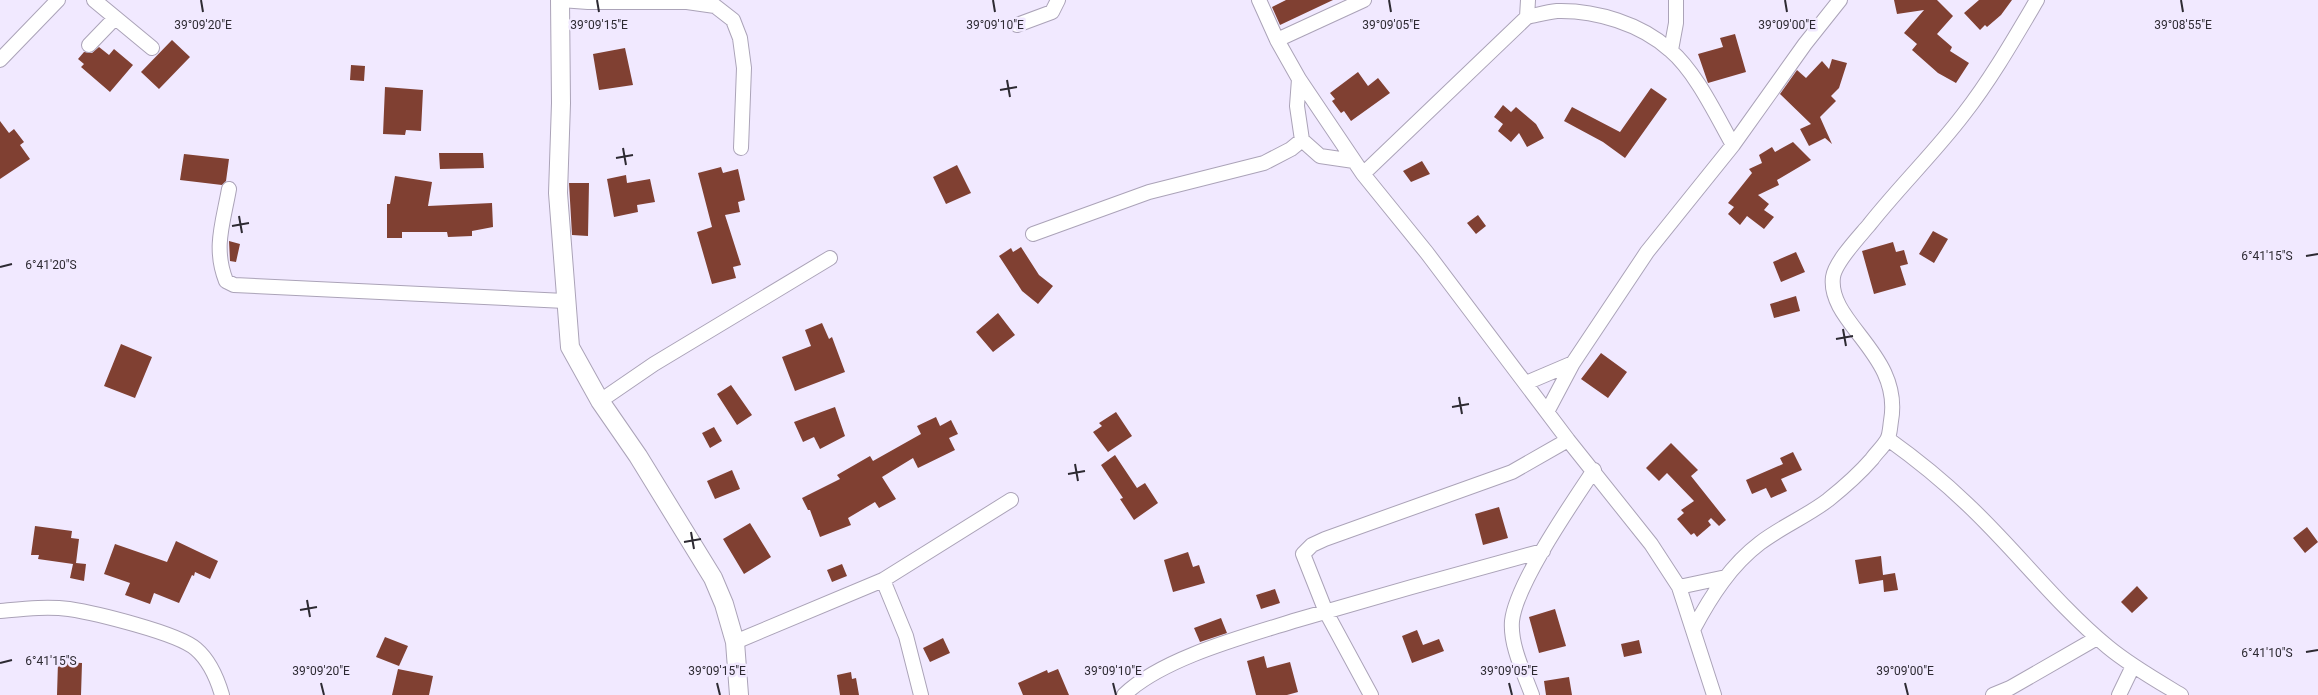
<svg xmlns="http://www.w3.org/2000/svg" width="2318" height="695" viewBox="0 0 2318 695" font-family="Roboto,sans-serif">
<style>
.building{fill:#804032}
.lines{fill:none;stroke-linecap:round;stroke-linejoin:round}
.minor-casing{stroke:#aba3b8;stroke-width:16}
.tertiary-casing{stroke:#aba3b8;stroke-width:20}
.minor{stroke:#fff;stroke-width:14}
.tertiary{stroke:#fff;stroke-width:18}
.ticks{fill:none;stroke:#2d2a32;stroke-width:2}
.ticks-label{font-size:12px;text-anchor:middle;fill:#2d2a32;stroke:#f1e9ff;stroke-width:5;stroke-linejoin:round;paint-order:stroke}
</style>
<rect width="100%" height="100%" fill="#f1e9ff"/>
<!-- building -->
<path class="building" d="M1286 0H1333L1280 25 1272 7Z
M1894 0H1937L1953 16 1937 34 1952 47 1950 51 1969 63 1956 83 1938 73 1912 50 1917 44 1904 33 1924 10 1897 14Z
M1979 0H2012L2001 15 1987 27 1985 25 1980 30 1964 13Z
M1735 34 1746 72 1708 83 1698 54 1723 47 1720 38Z
M172 40 190 57 159 89 141 72Z
M99 47 109 55 114 49 133 65 110 92 81 67 84 64 78 59 84 52 92 53Z
M625 48 633 85 599 90 593 54Z
M1832 59 1847 63 1839 88 1831 96 1836 101 1820 117 1832 144 1825 138 1809 146 1800 129 1811 124 1780 94 1797 70 1806 78 1822 61 1829 69Z
M351 65 365 66 364 81 350 80Z
M1358 72 1368 86 1378 78 1390 93 1351 121 1344 111 1341 113 1332 101 1335 99 1330 93Z
M385 87 423 90 421 131 406 130 405 135 383 134Z
M1651 88 1667 99 1625 158 1603 142 1564 121 1572 107 1620 132Z
M1503 105 1511 112 1516 107 1536 124 1544 138 1527 147 1519 133 1511 142 1498 131 1503 124 1494 117Z
M0 121 9 133 14 129 24 142 20 145 30 159 0 179Z
M1793 142 1811 160 1777 180 1779 185 1758 195 1769 204 1764 210 1774 217 1764 229 1747 216 1740 225 1728 214 1734 207 1728 203 1752 173 1749 169 1762 163 1759 155 1772 147 1775 152Z
M439 153H483L484 168 440 169Z
M184 154 229 159 226 181 222 185 180 180Z
M1422 161 1430 174 1411 182 1403 171Z
M957 165 971 193 946 204 933 177Z
M721 167 723 173 738 169 745 200 738 202 740 212 725 215 741 265 733 267 736 278 712 284 697 232 712 227 698 173Z
M626 175 627 183 650 179 655 202 637 205 638 212 614 217 607 179Z
M395 176 432 182 428 206 492 203 493 227 472 231V236L448 237 447 232H402V238H387V204H390Z
M569 183H589L588 236 572 235Z
M1478 215 1486 226 1476 234 1467 223Z
M1933 231 1948 239 1934 263 1919 254Z
M229 241 240 244 236 262 230 261Z
M1893 242 1896 252 1904 250 1908 264 1900 266 1906 285 1874 294 1862 251Z
M1021 247 1039 275 1053 286 1038 304 1022 291 999 256 1011 248 1013 252Z
M1796 252 1805 272 1781 282 1773 262Z
M1796 296 1800 311 1774 318 1770 304Z
M998 313 1015 335 993 352 976 332Z
M822 323 829 339 832 337 845 372 795 391 782 357 811 346 805 330Z
M121 344 152 357 135 398 104 386Z
M1601 353 1627 372 1608 398 1581 379Z
M731 385 752 415 737 425 717 394Z
M835 407 845 436 820 449 814 437 803 442 794 422Z
M1116 412 1132 436 1108 452 1093 432 1102 426 1099 423Z
M936 417 940 426 951 420 958 434 949 438 955 450 918 468 913 458 882 477 896 499 879 508 875 502 848 518 851 525 820 537 810 510H808L802 498 840 479 837 475 870 456 873 461 921 434 917 426Z
M714 427 722 441 710 448 702 433Z
M1671 443 1698 470 1691 476 1726 520 1719 526 1711 518 1708 521 1711 525 1697 537 1694 533 1691 535 1677 519 1684 513 1681 510 1694 501 1667 473 1659 481 1646 468Z
M1793 452 1802 470 1781 479 1787 491 1771 498 1766 488 1752 494 1746 480 1783 464 1780 458Z
M1115 455 1137 488 1145 483 1158 503 1134 520 1120 499 1123 498 1101 465Z
M732 470 740 489 715 499 707 481Z
M1499 507 1508 538 1483 545 1475 514Z
M750 523 771 557 744 574 723 539Z
M35 526 72 531 71 538 79 539 76 563 86 564 84 581 70 578 73 564 38 559 39 555H31Z
M2307 527 2318 542 2305 553 2293 538Z
M176 541 218 561 210 579 195 572 194 576 192 575 179 603 154 593 150 604 125 595 130 583 104 574 115 544 167 562Z
M1188 552 1193 567 1199 565 1205 583 1173 592 1164 560Z
M1881 556 1883 575 1895 573 1898 590 1884 592 1883 580 1859 584 1855 560Z
M842 564 847 576 832 582 827 570Z
M2137 586 2148 598 2132 613 2121 602Z
M1275 589 1280 603 1261 609 1256 595Z
M1555 609 1566 646 1539 653 1529 617Z
M1221 618 1227 633 1200 642 1194 628Z
M1417 630 1423 645 1439 639 1444 651 1412 663 1402 636Z
M385 637 408 646 399 666 376 657Z
M943 638 950 653 930 662 923 648Z
M1639 640 1642 653 1624 657 1621 644Z
M1264 656 1267 668 1290 662 1298 692 1287 695H1256L1247 661Z
M58 662 82 663 81 695H57Z
M398 669 433 676 429 695H392Z
M1058 669 1069 695H1023L1018 683 1047 670 1048 673Z
M851 672 852 679 856 678 859 695H840L837 675Z
M1569 677 1572 695H1546L1544 681Z"/>
<g class="lines">
<defs>
<path id="minor" d="M94 0 152 48
M561 0 588 2H687L715 6 733 20 740 38 744 68 741 148
M1259 0 1277 40 1299 79 1363 174 1427 253 1568 440 1651 544 1679 587 1714 695
M1527 17 1528 0
M1017 25 1052 12 1058 0
M1277 40 1364 0
M89 45 115 18
M1671 50 1676 23V0
M0 60 58 0
M1299 79 1297 106 1302 140 1320 156 1354 161
M1363 174 1527 17C1537 15 1547 12 1557 11 1596 10 1641 24 1670 50 1696 72 1716 115 1733 145
M229 189C223 223 213 248 226 281L234 285 565 301
M1033 234 1149 192 1264 163 1291 149 1302 140
M1526 383 1573 363
M600 401 654 364 830 258
M1547 412 1573 363 1647 252 1733 145 1805 44 1840 0
M1888 439C1916 459 1942 480 1967 504 2016 550 2056 604 2108 647 2131 666 2156 680 2181 695
M883 580 906 636 921 695
M1679 587 1726 577
M0 611C22 609 46 606 69 609 95 613 178 633 196 649 210 661 217 678 222 695
M1694 628C1711 596 1731 565 1760 543 1781 527 1807 516 1828 500 1843 488 1859 474 1872 459 1876 453 1883 447 1887 440 1890 435 1890 427 1891 421 1903 354 1827 323 1833 277 1835 262 1859 237 1869 225 1899 187 1934 153 1963 115 1991 79 2014 39 2037 0
M735 642 883 580 1011 500
M1124 695C1162 658 1246 636 1297 620 1379 596 1461 573 1543 551
M1371 695 1326 612 1303 554 1312 545 1325 539 1512 472 1568 440
M1532 695C1524 673 1510 645 1512 621 1516 584 1572 503 1594 470
M1993 695 2010 688 2097 638
M2119 695 2133 666"/>
<path id="tertiary" d="M560 0 561 103 558 193 570 347 600 401 638 456 713 578 724 604 735 642 739 695"/>
</defs>
<!-- minor casing -->
<use href="#minor" class="minor-casing"/>
<!-- tertiary casing -->
<use href="#tertiary" class="tertiary-casing"/>
<!-- minor -->
<use href="#minor" class="minor"/>
<!-- tertiary -->
<use href="#tertiary" class="tertiary"/>
</g>
<!-- ticks -->
<path class="ticks" d="M201 0 203 12M597 0 599 12M993 0 995 12M1389 0 1391 12M1785 0 1787 12M2181 0 2183 12M1007 80 1010 97M1000 90 1017 87M623 148 626 165M616 158 633 155M239 216 242 233M232 226 249 223M2306 256 2318 254M0 267 12 264M1843 329 1846 346M1836 339 1853 336M1459 397 1462 414M1452 407 1469 404M1075 464 1078 481M1068 474 1085 471M691 532 694 549M684 542 701 539M307 600 310 617M300 610 317 607M2306 652 2318 650M0 663 12 660M321 683 324 695M717 683 720 695M1113 683 1116 695M1509 683 1512 695M1905 683 1908 695"/>
<g class="ticks-label">
<text x="203" y="29">39°09'20"E</text>
<text x="599" y="29">39°09'15"E</text>
<text x="995" y="29">39°09'10"E</text>
<text x="1391" y="29">39°09'05"E</text>
<text x="1787" y="29">39°09'00"E</text>
<text x="2183" y="29">39°08'55"E</text>
<text x="2267" y="260">6°41'15"S</text>
<text x="51" y="269">6°41'20"S</text>
<text x="2267" y="657">6°41'10"S</text>
<text x="51" y="665">6°41'15"S</text>
<text x="321" y="675">39°09'20"E</text>
<text x="717" y="675">39°09'15"E</text>
<text x="1113" y="675">39°09'10"E</text>
<text x="1509" y="675">39°09'05"E</text>
<text x="1905" y="675">39°09'00"E</text>
</g>
</svg>
